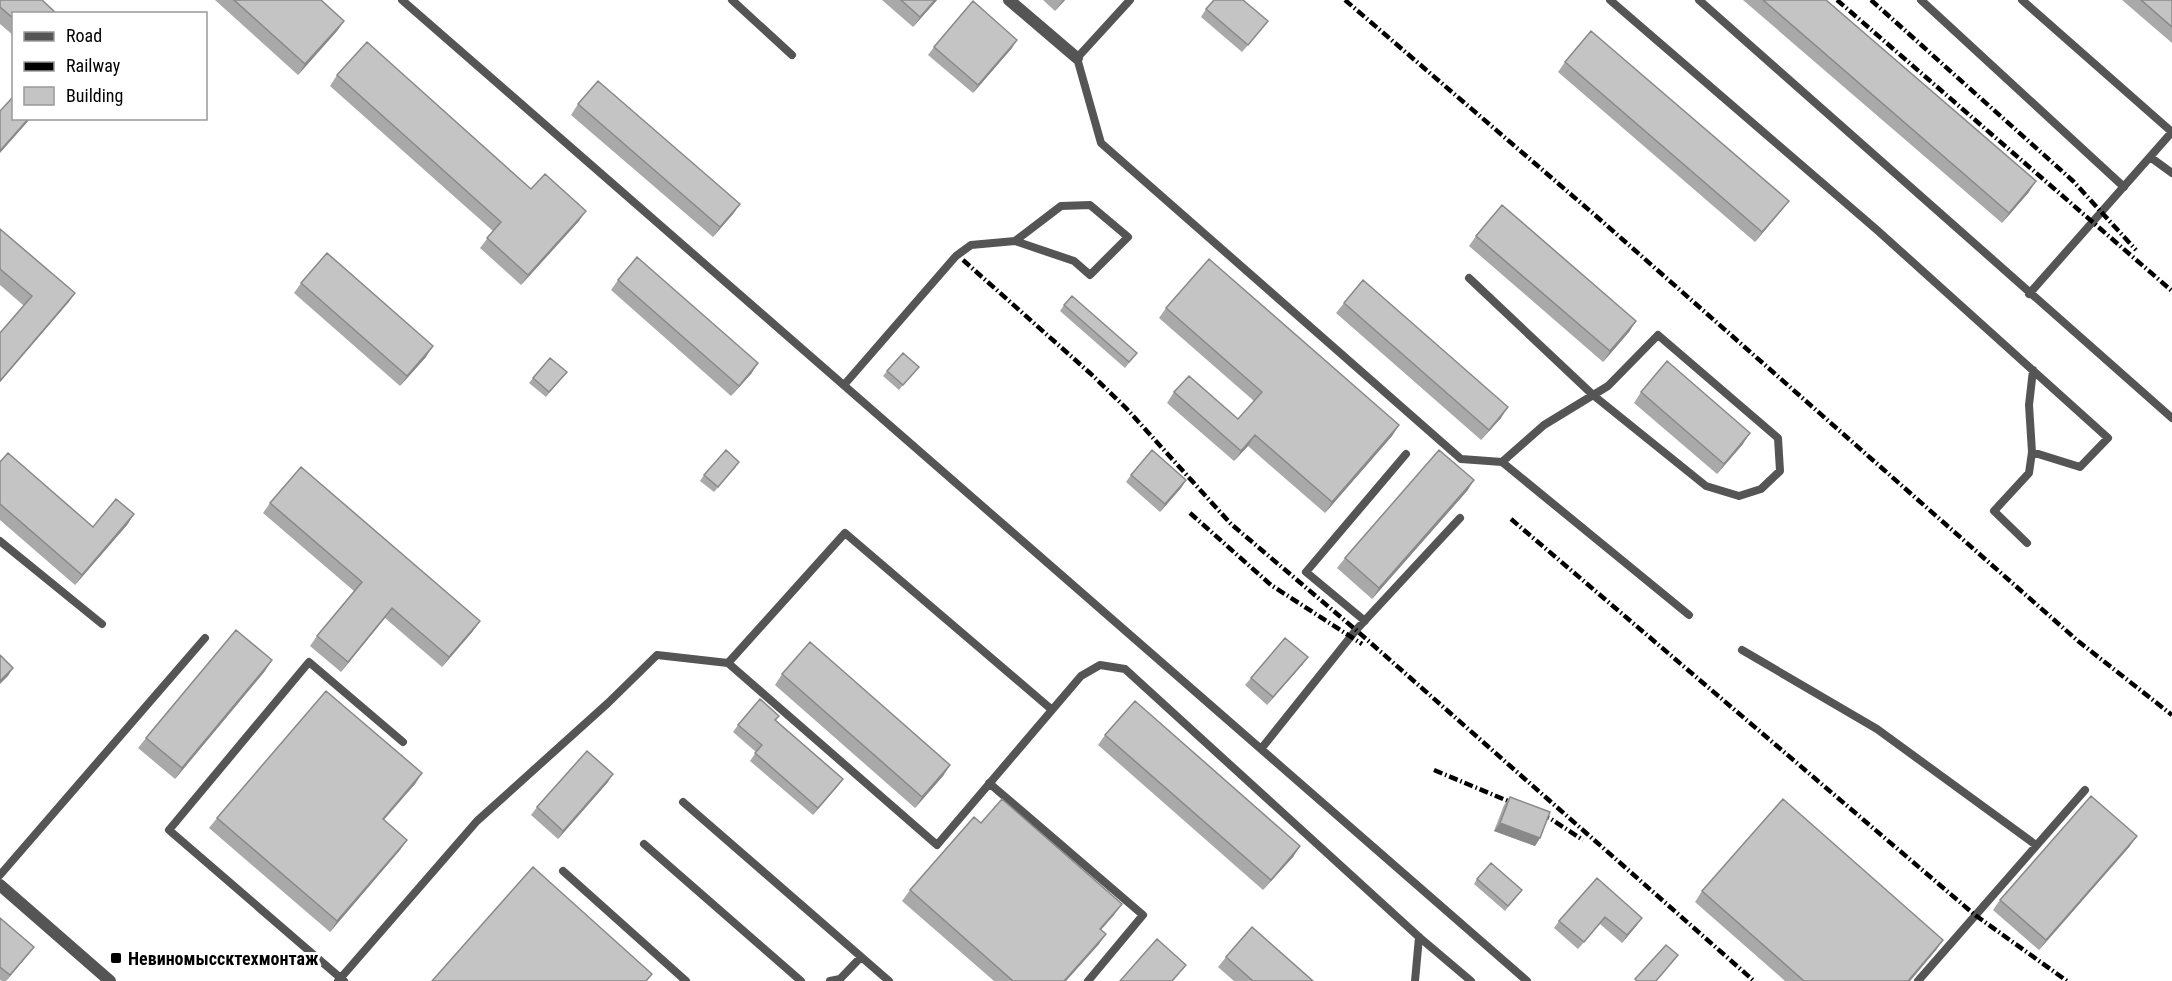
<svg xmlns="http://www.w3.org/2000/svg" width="2172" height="981" viewBox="0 0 2172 981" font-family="'Roboto Condensed',sans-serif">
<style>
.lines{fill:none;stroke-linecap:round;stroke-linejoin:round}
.service{stroke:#555;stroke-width:8}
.minor{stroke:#555;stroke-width:12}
.rail{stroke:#000;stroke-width:4.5;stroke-dasharray:9 3 1.5 3;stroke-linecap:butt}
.wall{fill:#a9a9a9}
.shaded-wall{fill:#898989}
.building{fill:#c4c4c4;stroke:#898989;stroke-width:1.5}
.poi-dot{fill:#000;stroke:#fff;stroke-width:2}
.labels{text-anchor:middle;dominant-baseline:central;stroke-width:6;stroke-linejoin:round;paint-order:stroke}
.poi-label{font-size:18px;font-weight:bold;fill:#000;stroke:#fff;text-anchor:start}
</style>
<rect width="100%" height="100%" fill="#fff"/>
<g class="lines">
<!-- service -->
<path class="service" d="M402 0 1527 981
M732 0 792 55
M1130 0 1077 58 1101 143 1461 459 1502 462 1544 425 1608 386 1658 335 1778 438 1780 471 1761 489 1739 496 1706 486 1593 395 1469 278
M1610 0 1877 230 2108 438 2080 467 2032 452
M1699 0 2172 418
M1921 0 2124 187
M2022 0 2172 132 2029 294
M2150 157 2172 173
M844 385 956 256 971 245 1015 241 1074 261 1090 275 1128 237 1090 205 1061 206 1015 241
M1502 462 1689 615
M0 541 102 624
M2027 543 1994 511 2029 473 2032 452 2029 405 2033 370
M1365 621 1306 572 1406 454
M1742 650 1877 729 2036 845
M728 663 937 845 1081 676 1100 665 1125 669 1419 937 1471 981
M1261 749 1356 630 1460 518
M989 783 1143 915 1088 981
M683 802 889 981
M644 844 801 981
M563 871 686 981
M0 875 205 638
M338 981 477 821 608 703 657 655 728 663 845 533 1051 709
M344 981 169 830 309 662 403 742
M830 981 840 979 861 957
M1415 981 1419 937
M1918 981 2085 790"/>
<!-- minor -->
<path class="minor" d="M1009 0 1077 58
M0 885 110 981"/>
<!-- rail -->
<path class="rail" d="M1345 0 1596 216 2078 641 2172 715
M1837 0 2172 291
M1871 0 2073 181 2136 250
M963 260 1091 374 1126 408 1231 524 1356 630 1754 981
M1190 513 1271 585 1362 644
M1511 519 1975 915 2067 981
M1434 770 1551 819 1583 840"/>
</g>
<!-- wall -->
<path class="wall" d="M0 0 14 14V36L0 24Z
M215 0H321L344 21 337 31 298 75Z
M882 0H937L913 27Z
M1043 0H1065L1055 11Z
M1743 0H1826L2029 192 2002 223Z
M2122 0H2172V43Z
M1206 9 1262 29 1242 52 1201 17Z
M934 47 1012 48 973 93 928 55Z
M1565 62 1781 211 1755 242 1558 72Z
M337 75 579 221 521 285 480 248 493 231 330 86Z
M578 104 740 204 733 214 713 237 571 115Z
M0 229 75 293 68 303 23 305 0 285Z
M1476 236 1636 321 1629 332 1603 362 1469 246Z
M618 280 758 363 751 374 731 396 611 290Z
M301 283 426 357 400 386 294 293Z
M1344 303 1501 418 1481 440 1336 313Z
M1064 305 1133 358 1125 368 1060 311Z
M1166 308 1399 425 1392 436 1325 513 1248 446 1234 461 1167 403 1174 392 1238 419 1254 401 1159 318Z
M919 367 899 390 883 376 887 371Z
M567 372 546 397 529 383 533 378Z
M1641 392 1743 444 1717 474 1634 403Z
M0 462 93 527 134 514 127 525 75 585 0 520Z
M736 467 714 492 700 481 704 475Z
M1131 475 1186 480 1181 488 1160 512 1126 482Z
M1474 480 1467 491 1372 599 1337 568 1345 558Z
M270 503 473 631 442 667 385 618 341 672 310 646 317 636 354 591 263 513Z
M1308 657 1302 665 1267 705 1245 685 1251 678Z
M265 671 175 779 138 748 146 738Z
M782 674 950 765 943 776 915 808 775 685Z
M779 716 776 720 843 779 813 815 750 761 756 752 733 732 738 725Z
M1105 735 1300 846 1293 857 1263 890 1098 745Z
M422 773 415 784 384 820 407 840 400 850 330 932 209 828 217 818Z
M608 782 558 839 531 815 537 807Z
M1510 797 1540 838 1535 846 1494 831 1504 805Z
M981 823 1114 915 1101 929 1099 944 1066 981H994L902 901 910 890Z
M2130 846 2039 950 1993 910 2000 900Z
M1597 878 1637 925 1622 943 1600 924 1578 949 1554 928 1559 921Z
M1477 879 1518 895 1505 911 1474 884Z
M1702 891 1943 940 1936 950 1910 981H1785L1695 902Z
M0 918 34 947 6 981H2L0 980Z
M1226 957 1313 981H1234L1218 967Z"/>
<!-- shaded-wall -->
<path class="shaded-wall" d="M935 0H937L913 27 920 17Z
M1063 0H1065L1055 11 1062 1Z
M344 21 337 31 298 75 305 64Z
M1017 40 1012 48 973 93 978 85Z
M29 118H31L0 153V151Z
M2036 181 2029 192 2002 223 2009 213Z
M1789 201 1781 211 1755 242 1762 232Z
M740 204 733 214 713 237 720 227Z
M586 211 579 221 521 285 528 275Z
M75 293 68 303 0 382V381Z
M1636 321 1629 332 1603 362 1610 351Z
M433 346 426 357 400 386 407 376Z
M758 363 751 374 731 396 739 386Z
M1508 407 1501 418 1481 440 1489 430Z
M1399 425 1392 436 1325 513 1332 502Z
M1750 433 1743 444 1717 474 1724 464Z
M1255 435 1248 446 1234 461 1241 451Z
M1186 480 1181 488 1160 512 1165 504Z
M1474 480 1467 491 1372 599 1379 588Z
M134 514 127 525 75 585 82 575Z
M392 608 385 618 341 672 348 662Z
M480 621 473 631 442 667 449 657Z
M1308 657 1302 665 1267 705 1273 697Z
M272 660 265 671 175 779 182 768Z
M13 668 8 676 0 684V681Z
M950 765 943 776 915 808 922 797Z
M422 773 415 784 375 829 383 819Z
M613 774 608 782 558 839 563 831Z
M843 779 838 786 813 815 818 808Z
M1500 823 1540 838 1535 846 1494 831Z
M2137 836 2130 846 2039 950 2046 940Z
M407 840 400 850 330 932 337 921Z
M1300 846 1293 857 1263 890 1271 880Z
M1122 904 1114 915 1093 939 1100 929Z
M1642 918 1637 925 1622 943 1627 935Z
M1106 934 1099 944 1066 981H1064Z
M1943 940 1936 950 1910 981H1908Z
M34 947 28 955 6 981 10 975Z"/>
<!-- building -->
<path class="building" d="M0 0H42L57 14H14V19L0 7Z
M234 0H321L344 21 305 64Z
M901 0H935L920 17Z
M1214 0H1243L1268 21 1248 45 1206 9Z
M1763 0H1826L2036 181 2009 213Z
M2141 0H2172V27Z
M973 1 1017 40 978 85 934 47Z
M1591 31 1789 201 1762 232 1565 62Z
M367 42 531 189 545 174 586 211 528 275 487 238 501 222 337 75Z
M598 81 740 204 720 227 578 104Z
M14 96V118H29L0 151V111Z
M1502 205 1636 321 1610 351 1476 236Z
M0 229 75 293 0 381V333L32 296 0 269Z
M327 253 433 346 407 376 301 283Z
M637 257 758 363 739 386 618 280Z
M1209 259 1399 425 1332 502 1255 435 1241 451 1174 392 1189 376 1238 419 1262 392 1166 308Z
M1363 280 1508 407 1489 430 1344 303Z
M1072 296 1137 353 1129 362 1064 305Z
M903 353 919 367 903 385 887 371Z
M550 358 567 372 549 392 533 378Z
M1667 361 1750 433 1724 464 1641 392Z
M726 450 739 462 718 487 704 475Z
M1152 450 1186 480 1165 504 1131 475Z
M1439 450 1474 480 1379 588 1345 558Z
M8 453 93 527 116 499 134 514 82 575 0 504V462Z
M301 467 480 621 449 657 392 608 348 662 317 636 362 582 270 503Z
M236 630 272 660 182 768 146 738Z
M1285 638 1308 657 1273 697 1251 678Z
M810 642 950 765 922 797 782 674Z
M0 655 13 668 0 681Z
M326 691 422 773 383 819 407 840 337 921 217 818Z
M760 699 779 716 775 720 843 779 818 808 755 753 762 745 738 725Z
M1135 701 1300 846 1271 880 1105 735Z
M587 751 613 774 563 831 537 807Z
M2091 796 2137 836 2046 940 2000 900Z
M1510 797 1550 812 1540 838 1500 823Z
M1002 799 1122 904 1100 929 1106 934 1064 981H1013L910 890 974 817 981 823Z
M1783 799 1943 940 1908 981H1804L1702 891Z
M1491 863 1522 890 1508 906 1477 879Z
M533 867 652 974 646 981H432Z
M1597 878 1642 918 1627 935 1605 917 1584 942 1559 921Z
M0 918 34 947 10 975 0 967Z
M1252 927 1313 981H1253L1226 957Z
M1157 939 1186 965 1172 981H1120Z
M1666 945 1678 955 1656 981H1637L1635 979Z"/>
<!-- markers -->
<rect class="poi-dot" x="110" y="952" width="12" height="12" rx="3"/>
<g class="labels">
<!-- poi labels -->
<g class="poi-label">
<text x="128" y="958">Невиномыссктехмонтаж</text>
</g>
</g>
<!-- legend -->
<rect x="12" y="12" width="195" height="108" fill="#ffffff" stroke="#999999" stroke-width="1.5"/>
<rect x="24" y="32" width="30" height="9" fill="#555555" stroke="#999999" stroke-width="1.5"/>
<text x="66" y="42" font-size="18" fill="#000000">Road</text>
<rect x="24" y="62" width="30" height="9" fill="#000000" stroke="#999999" stroke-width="1.5"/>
<text x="66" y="72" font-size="18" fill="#000000">Railway</text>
<rect x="24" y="87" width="30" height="18" fill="#c4c4c4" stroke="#999999" stroke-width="1.5"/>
<text x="66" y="102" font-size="18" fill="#000000">Building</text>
</svg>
